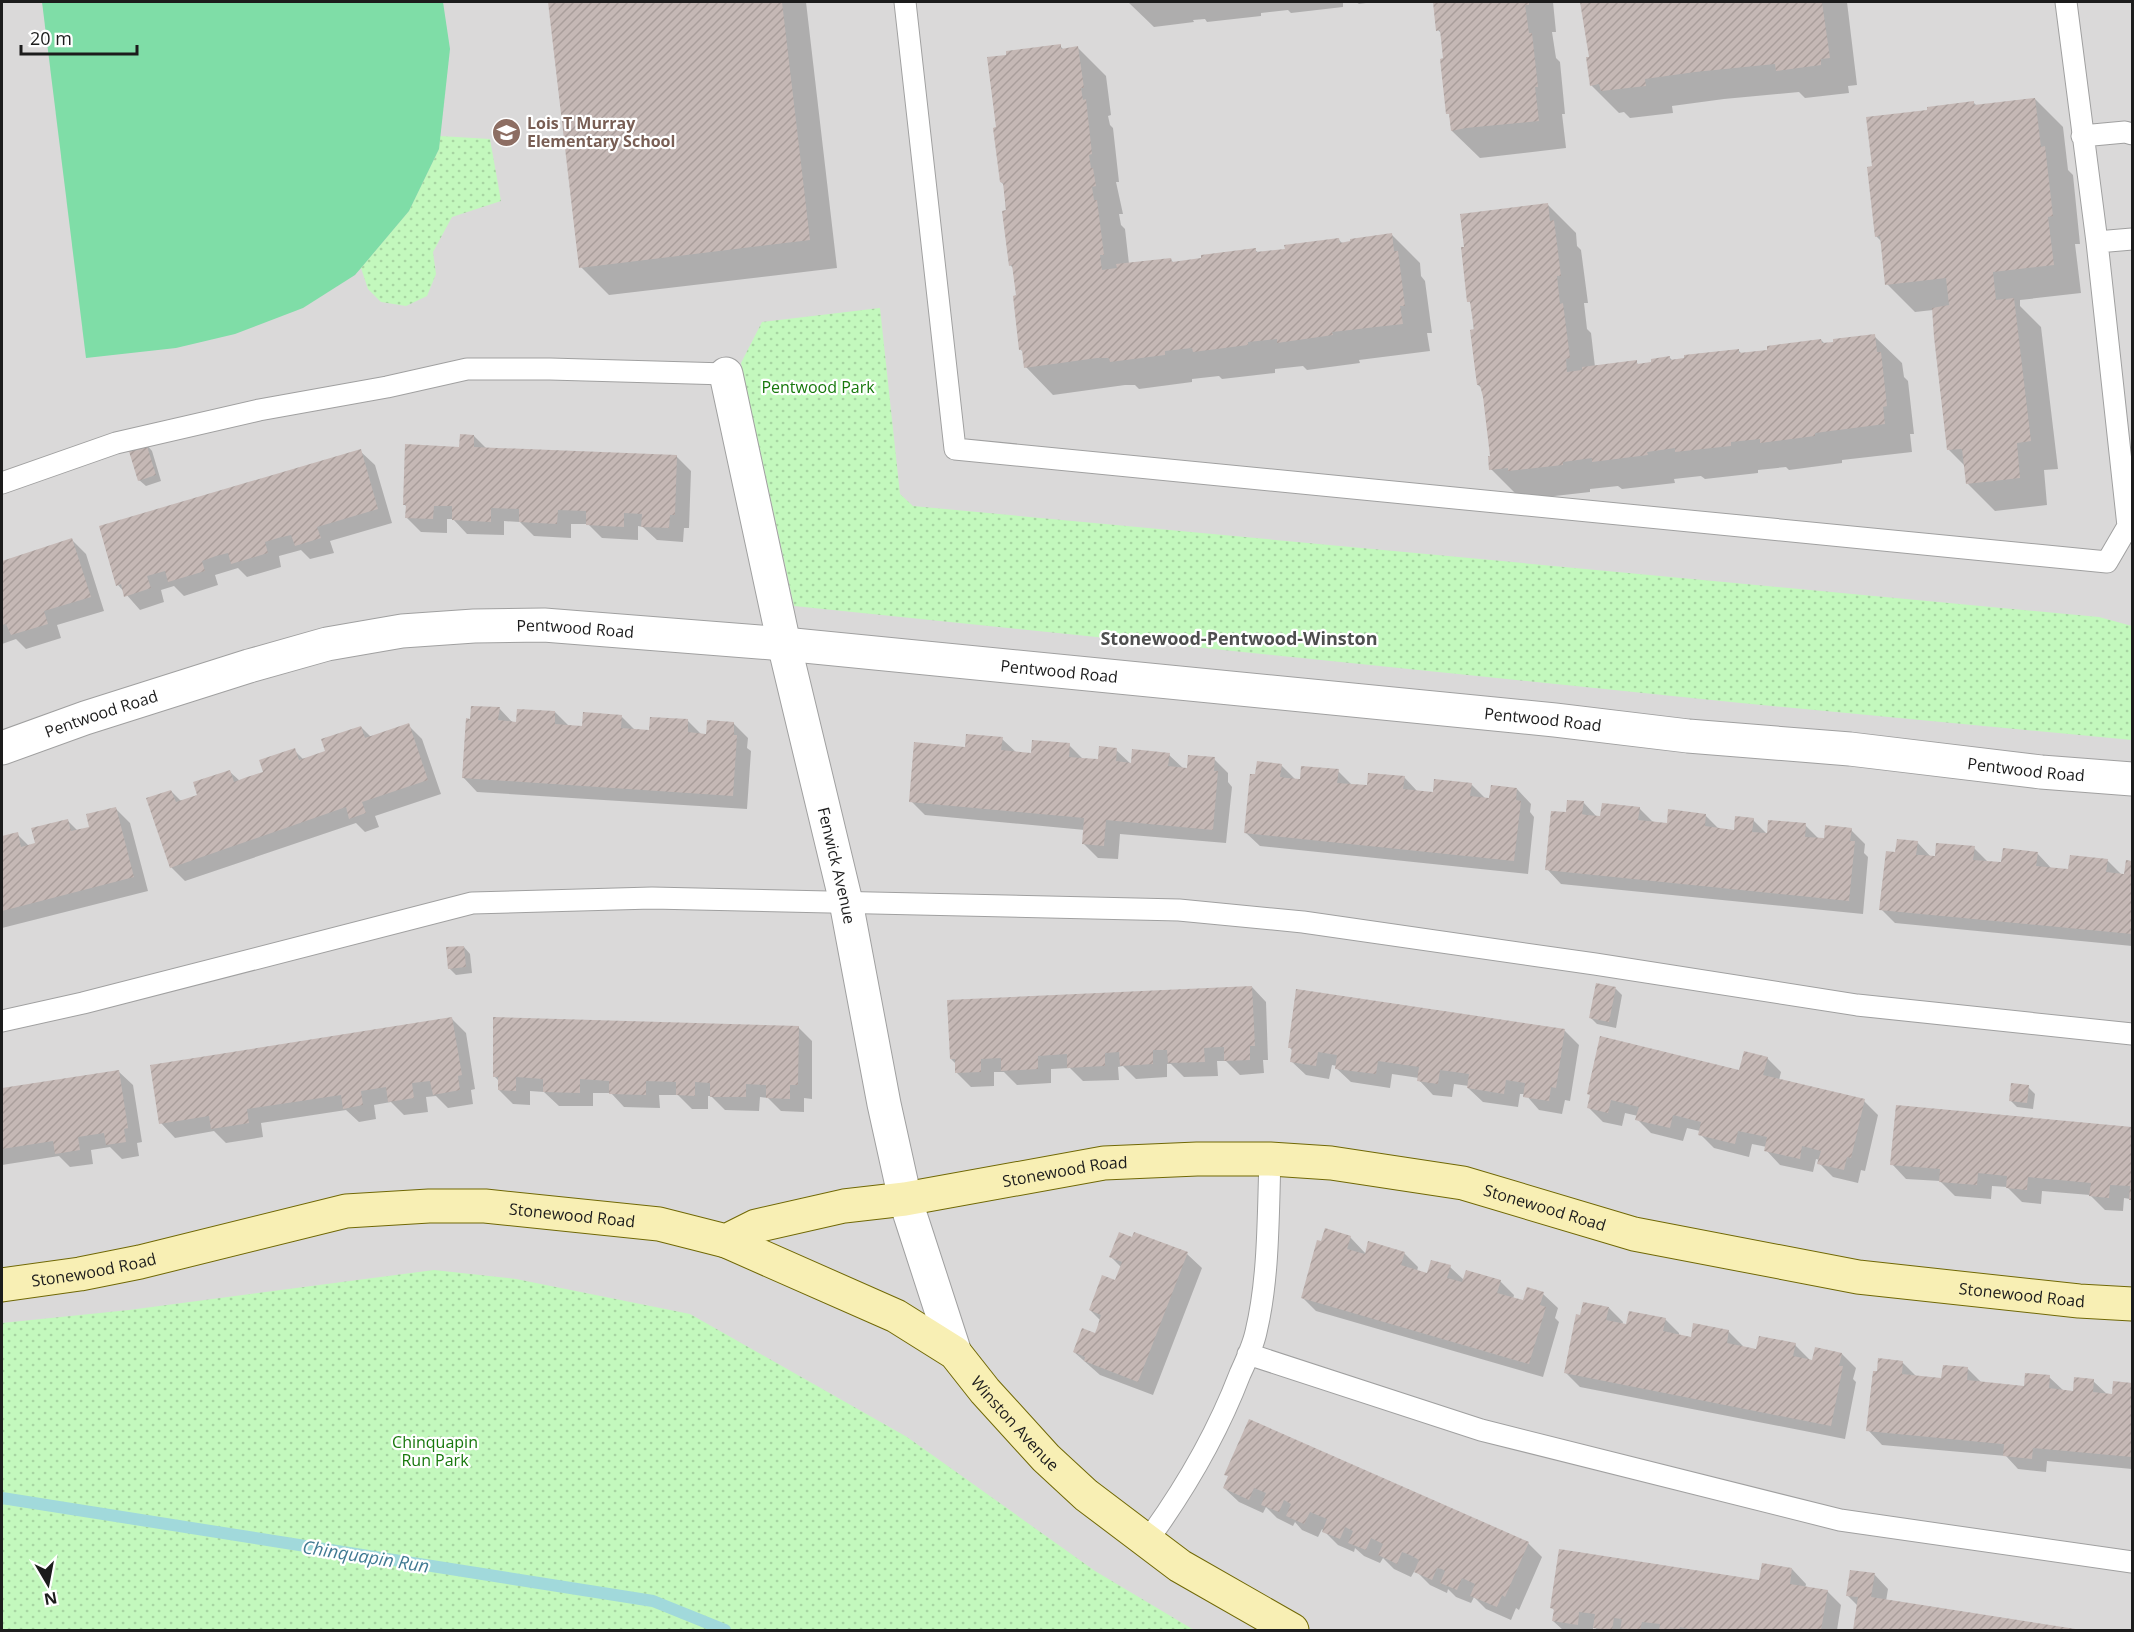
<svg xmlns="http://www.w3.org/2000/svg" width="2134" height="1632" viewBox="0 0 2134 1632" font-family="'Open Sans',sans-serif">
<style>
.residential{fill:#dad9d9}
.park{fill:url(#park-dots)}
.pitch{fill:#7fdda7}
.shadow{fill:#0003}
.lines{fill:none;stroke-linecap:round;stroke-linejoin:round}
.stream{stroke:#a1d9db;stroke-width:12}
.building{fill:url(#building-hatch)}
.lane-casing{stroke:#a0a0a0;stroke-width:23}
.street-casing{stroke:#a0a0a0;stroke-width:35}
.secondary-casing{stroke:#706805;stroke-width:35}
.lane{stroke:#fff;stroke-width:21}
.street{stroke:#fff;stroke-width:33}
.secondary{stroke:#f8efb4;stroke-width:33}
.labels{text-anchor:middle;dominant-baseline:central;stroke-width:4.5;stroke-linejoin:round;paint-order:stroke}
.education-label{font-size:16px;font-weight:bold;fill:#785e54;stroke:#fff;text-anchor:start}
.park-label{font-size:16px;fill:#17780c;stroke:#fff}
.street-label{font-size:16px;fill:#1c1c1c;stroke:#fff}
.neighbourhood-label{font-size:18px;font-weight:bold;fill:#4f4f4f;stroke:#fff}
.water-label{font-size:18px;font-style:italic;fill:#417a93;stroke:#fff}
</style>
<defs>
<pattern id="park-dots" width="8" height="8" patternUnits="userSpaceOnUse" patternTransform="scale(1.5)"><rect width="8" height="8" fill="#c3f8bd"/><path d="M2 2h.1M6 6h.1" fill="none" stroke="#a7d4a2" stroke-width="1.8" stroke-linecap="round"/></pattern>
<pattern id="building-hatch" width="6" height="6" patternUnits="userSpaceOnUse" patternTransform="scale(1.5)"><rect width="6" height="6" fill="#c5b8b5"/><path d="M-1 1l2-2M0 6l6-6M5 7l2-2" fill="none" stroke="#a99e9b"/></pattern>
</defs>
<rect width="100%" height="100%" fill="#ede7e1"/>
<!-- residential -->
<path class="residential" d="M2 2H2132V1630H2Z"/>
<!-- park -->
<path class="park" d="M440 136 490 139 501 201 452 217 433 252 436 274 427 296 406 306 381 302 368 289 361 268 409 211 439 149Z
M880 308 900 494 913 506 2099 617 2132 626V740L1741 703 794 606 741 363 762 322Z
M434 1270 516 1279 690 1314 907 1437 1095 1571 1194 1630H2V1323L129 1310Z"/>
<!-- pitch -->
<path class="pitch" d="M42 2H443L450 49 439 149 409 211 361 268 355 275 303 308 235 334 176 348 86 358Z"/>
<!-- shadow -->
<path class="shadow" d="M550 2H806L837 268 609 295 581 267Z
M1128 2H1373L1359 4 1356 2 1343 3V7L1291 13 1288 10 1261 13V16L1207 22 1205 19 1193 20 1194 22 1154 27Z
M1434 2H1553L1556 32H1552L1556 58 1560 62 1565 114H1562L1566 148 1480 158 1452 131 1451 116 1448 113 1442 34 1438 30Z
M1582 2H1847L1857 85 1848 86 1849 93 1805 98 1799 92 1724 99 1672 106 1673 113 1630 118 1624 112 1619 113 1591 85 1590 59Z
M1060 46 1064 50 1078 48 1106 76 1111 115 1108 116 1110 125 1113 128 1119 182H1116L1123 214H1119L1121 225 1125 229 1129 264 1171 260 1174 263 1255 250 1259 253 1286 250 1339 240 1343 244 1392 235 1420 263 1421 276 1425 281 1432 333H1427L1430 351 1359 360 1360 363 1307 370 1303 366 1275 369V373L1222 379 1219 376 1192 379V382L1139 389 1135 385H1125L1053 395 1026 367 1024 353 1021 350 1018 296 1014 269 1010 265 1004 185 1001 182Z
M2035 99 2063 127 2068 170 2073 175 2080 244H2075L2081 293 2020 300V306L2041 327 2058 469 2044 470 2047 505 1995 511 1967 483 1965 466 1949 450 1933 310 1915 312 1887 284 1882 242 1876 236 1874 167 1929 112 1973 102 1977 106Z
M1548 205 1576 233 1577 246 1581 250 1588 303H1584L1587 329 1591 333 1595 367 1636 362 1639 365 1670 358 1673 361 1738 350 1742 354 1769 351 1821 340 1825 344 1874 336 1902 363 1904 377 1908 381 1914 434H1910L1912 452 1842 460V463L1789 470 1786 467 1758 470V473L1705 479 1701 476 1674 479 1675 483 1622 489 1618 486 1590 489V492L1537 498 1519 497 1491 469 1492 457 1483 389 1478 385 1472 305 1469 301Z
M474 436 487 449 676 456 691 471 689 528H684L683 542 657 540 643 527 638 526V540L602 538 588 524H571V538L534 536 520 522 504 521V535L467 534 453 519H447V533L421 532 407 518V507L404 504Z
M146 444 152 451 161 481 146 486 139 480Z
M360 451 375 465 392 523 330 541 334 553 310 559 301 550 279 556 281 567 247 577 238 568 215 575 218 585 184 596 174 586 161 590 164 602 140 610 118 585Z
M72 540 86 554 104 611 57 625 61 638 26 649 16 639 2 644V562Z
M499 708 513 723 555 712 569 726 584 727 621 716 635 730 651 732 688 721 702 735H707L734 724 748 738 747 748 751 751 747 809 477 792 463 777 471 720Z
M408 725 422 739 441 794 375 816 379 827 365 832 356 823 185 881 171 867V791L181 801 199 796 230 772 240 781 264 773 294 750 304 760 327 752 361 727 371 737Z
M1002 739 1017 753 1033 755 1069 745 1084 760 1099 761 1116 750 1132 765 1169 755 1184 769 1214 759 1228 773V782L1232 787 1226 843 1120 834 1118 859 1098 858 1083 843 1085 830 925 815 911 801 966 749Z
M1281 765 1296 780 1338 771 1352 785 1368 787 1404 777 1418 792 1434 794 1471 784 1486 799 1517 789 1531 804 1530 812 1534 817 1528 874 1260 846 1245 832 1257 776Z
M1583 802 1597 817 1639 808 1654 823 1668 824 1705 815 1720 830 1735 831 1753 820 1768 835 1805 825 1820 840 1851 830 1865 844 1864 853 1868 857 1863 914 1561 884 1547 869 1567 814Z
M116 809 130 823 148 891 2 928V850H4L2 838 17 834 29 846 37 844 68 821 78 831 91 828Z
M1917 842 1931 857 1974 848 1989 863 2003 864 2037 853 2051 868 2069 870 2107 860 2121 874 2126 876 2127 862 2132 863V946L1895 923 1881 909 1897 854Z
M464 947 470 954 472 973 456 975 449 968Z
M1597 985 1616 989 1622 995 1616 1028 1597 1024 1590 1017Z
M1252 987 1266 1002 1268 1060H1263L1264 1073 1240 1075 1226 1061H1217L1218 1076 1184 1077 1171 1064H1167V1077L1136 1079 1123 1066 1118 1067 1119 1080 1083 1081 1070 1068 1051 1069V1083L1017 1085 1004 1072H994V1086L971 1087 957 1073 956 1064 951 1059Z
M452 1019 466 1033 475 1089 471 1090 473 1104 448 1108 436 1096 426 1097 428 1112 404 1115 391 1102 374 1105 376 1119 359 1122 346 1110 261 1123 263 1137 226 1143 214 1131 175 1138 161 1123Z
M798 1027 812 1041V1099L804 1098V1112L781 1111 768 1098 760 1097 759 1111 725 1110 711 1096H708V1109H692L678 1095H659L660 1108 624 1107 611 1093H593V1106H559L544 1092 530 1091V1105L513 1104 499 1090V1081L494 1076Z
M1565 1031 1579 1045 1570 1101 1565 1100 1562 1114 1539 1110 1525 1094H1520L1518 1107 1483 1102 1468 1088 1469 1086 1454 1084 1452 1097 1433 1095 1419 1080V1078L1392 1074 1390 1088 1351 1082 1336 1068 1337 1066 1332 1065 1329 1079 1306 1075 1291 1061 1293 1051 1289 1047Z
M1767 1058 1781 1072 1779 1080 1864 1101 1878 1115 1865 1171 1861 1170 1858 1183 1833 1177 1819 1163 1820 1160 1816 1159 1813 1172 1780 1165 1766 1150 1767 1147 1752 1144 1749 1157 1714 1148 1700 1134V1131L1687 1128 1683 1141 1651 1133 1637 1119 1638 1116 1625 1113 1622 1126 1603 1122 1589 1108 1591 1097 1589 1094 1740 1071Z
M118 1071 133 1085 142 1142 137 1143 139 1156 122 1159 110 1147 91 1150 93 1164 70 1167 59 1156 2 1165V1090Z
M2028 1087 2035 1094 2033 1109 2017 1107 2011 1101Z
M1897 1107 2132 1128V1201L2130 1199 2124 1198 2123 1211 2105 1210 2090 1195 2042 1191 2041 1204 2022 1202 2007 1187 1992 1186 1991 1199 1955 1196 1940 1181 1906 1179 1892 1164Z
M1135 1234 1187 1254 1202 1268 1153 1395 1100 1375 1074 1352 1096 1334 1101 1321 1090 1310 1116 1282 1122 1268 1111 1257 1132 1239Z
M1350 1237 1366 1254 1404 1253 1418 1267 1417 1271 1428 1275 1450 1267 1464 1280 1500 1281 1514 1295 1513 1299 1524 1302 1543 1294 1558 1308 1555 1318 1559 1322 1543 1377 1316 1311 1302 1297Z
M1609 1308 1623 1322 1622 1325 1665 1319 1679 1333V1336L1692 1338 1729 1332 1743 1346 1742 1348 1758 1351 1795 1345 1809 1359V1361L1842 1354 1856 1368 1853 1379 1856 1382 1845 1439 1580 1387 1566 1373Z
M1902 1362 1917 1377 1942 1380 1967 1368 1982 1383 2025 1387 2049 1377 2064 1391 2074 1392 2093 1381 2108 1395 2113 1396 2115 1383 2132 1384V1469L2047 1461 2046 1472 2018 1469 2006 1456 1882 1445 1868 1430Z
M1226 1474 1528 1543 1542 1557 1519 1610 1516 1608 1511 1620 1486 1609 1474 1597 1471 1603 1456 1597 1448 1589 1447 1593 1430 1585 1415 1570 1411 1577 1394 1569 1383 1558 1380 1563 1364 1556 1355 1548 1354 1552 1338 1545 1322 1529 1318 1537 1302 1530 1295 1522 1293 1526 1277 1518 1266 1507 1263 1513 1239 1502 1224 1488 1229 1477Z
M1792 1569 1806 1584 1805 1588 1827 1591 1841 1605 1837 1630H1598L1593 1626V1630H1563L1553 1621 1555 1611 1551 1607 1760 1582Z
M1874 1574 1888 1589 1886 1601 2079 1630H1855L1858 1606 1847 1595Z"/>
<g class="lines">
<!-- stream -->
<path class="stream" d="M2 1498 653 1601 725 1630"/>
</g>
<!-- building -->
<path class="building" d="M548 2H782L810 240 579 268Z
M1433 2H1529V5H1525L1529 33H1532L1538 87H1535L1539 121 1466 128 1451 131 1449 114H1446L1440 59 1443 58 1440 30 1436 31Z
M1580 2H1822L1830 58 1821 59V65L1776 71 1775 64 1695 72 1645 79 1646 86 1601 91 1599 84 1590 86 1586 57H1589Z
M1061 44V49L1078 46 1084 88H1081L1083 100 1086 99 1092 154 1089 155 1091 168H1093L1096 186 1092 187 1094 200H1097L1104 255H1100L1102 270 1117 268 1116 264 1171 258 1172 262 1201 258V255L1256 248V252L1285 249 1284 245 1339 238 1340 243 1350 241V239L1392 233 1394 251H1398L1405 306H1400L1403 324 1332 332 1333 335 1277 343V339L1248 342V345L1193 352 1192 348 1165 351V355L1110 362 1109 358H1097L1024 368 1022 350H1019L1013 296 1016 295 1012 265 1009 266 1002 211 1006 210 1003 183 1000 182 993 128 996 127 987 57 1006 55V51Z
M2035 98 2041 147 2045 146 2053 216 2048 217 2054 265 1993 272 1996 300 2014 298 2031 441 2017 443 2020 478 1966 484 1962 449 1947 450 1934 337 1932 308 1949 305 1946 278 1885 285 1880 236 1875 237 1867 167 1872 166 1866 117 1927 110V107L1974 101V105Z
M1548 203 1550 221 1554 220 1561 276H1557L1560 304 1563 303 1570 358 1566 359 1567 372 1582 370V367L1637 360V364L1651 362V359L1670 356V360L1684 358V355L1739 349V353L1767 350V346L1821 339 1822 343 1833 342V339L1875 334 1877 352H1881L1887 406 1883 407 1885 424 1815 433V436L1760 443V439L1731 442V446L1675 452V448L1647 452 1648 455 1592 462V458L1563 462V465L1508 471V468L1489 470 1488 456H1490L1483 397 1480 385H1477L1470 330 1474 329 1470 302H1467L1461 247H1464L1460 214Z
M460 434 474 435V447L677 455 675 515H670L669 528 641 527 642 514 624 513V527L586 525V511L558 510 557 524 519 522V509L491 508V522L452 520V506H434L433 519 405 518 406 505H403L405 444 459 447Z
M146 443 156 475 138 481 128 448Z
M361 449 378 509 317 527 321 538 295 546 291 535 278 538 265 542 268 553 231 564 228 553 216 556 202 561 205 571 168 582 165 571 147 576 151 588 124 597 121 584 116 586 99 526Z
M72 538 91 597 44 611 48 624 11 635 6 624 2 625V561Z
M471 706 500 707 498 720 516 722 517 709 555 711V724L568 725 582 726 583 712 622 715 621 728 649 730 650 717 688 719V732L706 734 707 720 734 722V735H737L733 796 462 778 466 718 470 719Z
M409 723 428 780 362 802 366 813 349 819 346 807 170 868 146 798 171 790 176 802 197 795 193 782 230 770 234 782 247 777 263 772 259 760 295 748 299 760 325 751 321 739 361 726 365 738Z
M966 734 1003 737 1001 750 1031 753 1032 740 1070 743 1069 757 1082 758 1098 759 1099 746 1117 748 1116 761 1131 763 1132 749 1170 753 1168 766 1187 768 1188 755 1215 757 1214 771H1218L1213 830 1106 820 1104 846 1082 844 1084 818 909 802 914 742 965 747Z
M1257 761 1282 764 1280 777 1287 778 1300 779 1301 766 1339 769 1337 783 1367 785 1368 773 1405 776 1403 789 1433 792 1434 779 1472 783 1470 796 1489 798 1491 785 1517 788 1516 800 1521 801 1514 861 1244 833 1250 774H1255Z
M1567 800 1584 801 1582 814 1586 815 1600 816 1602 803 1640 807 1638 820 1667 823 1668 809 1706 814 1705 826 1720 828 1734 830 1735 816 1754 818 1752 832 1767 833 1768 820 1806 823 1805 837 1824 838 1825 825 1852 828 1850 841H1855L1849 901 1545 870 1551 811 1566 812Z
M116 807 134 877 2 911V836L18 832 21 847 35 843 31 828 68 819 71 831 89 827 86 814Z
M1897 839 1918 841 1916 855H1921L1935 856 1936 843 1975 846 1973 860 2001 862 2003 848 2038 852 2036 866 2068 869 2070 855 2108 859 2106 872 2124 874 2126 860 2132 861V934L1879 910 1886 851 1895 852Z
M464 946 466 967 448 969 446 947Z
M1596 983 1616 987 1609 1022 1589 1018Z
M1252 986 1255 1046H1250V1060L1224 1061V1047H1219L1204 1048 1205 1062 1168 1063 1167 1050H1153V1064L1120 1066 1119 1052 1105 1053V1066L1067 1068V1054L1038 1056V1069L1001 1071V1058L981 1059V1072L955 1073V1059H950L947 1000Z
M1296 989 1565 1029 1556 1088 1551 1087 1549 1101 1523 1097 1525 1083 1506 1080 1504 1094 1467 1088 1469 1074 1440 1070 1438 1084 1417 1081 1419 1067 1378 1061 1376 1074 1335 1069 1337 1055 1318 1052 1316 1066 1290 1062 1292 1048H1288Z
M452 1017 462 1075 458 1076 460 1090 433 1095 430 1081 412 1083 414 1098 388 1102 386 1087 361 1091 363 1105 343 1109 341 1095 247 1109 249 1123 231 1126 211 1129 209 1116 159 1124 150 1065Z
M493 1017 799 1026 798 1085H790V1099L766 1098V1085L746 1084V1097H710V1083L695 1082V1096L676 1095V1082L646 1081V1095L609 1094V1081L580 1079V1093L543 1092V1079L516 1077V1091L498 1090V1077H493Z
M1600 1036 1739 1070 1744 1051 1768 1057 1763 1075 1865 1099 1851 1158 1847 1157 1844 1170 1817 1164 1821 1151 1802 1146 1800 1159 1764 1151 1767 1137 1738 1131 1735 1144 1698 1135 1701 1122 1673 1115 1670 1128 1635 1120 1639 1107 1611 1100 1608 1113 1587 1108 1590 1095 1587 1094Z
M119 1070 128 1128 124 1129 126 1142 106 1145 104 1133 78 1137 80 1150 55 1154 53 1141 2 1149V1088Z
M2011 1083 2029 1085 2027 1103 2009 1101Z
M1896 1105 2132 1127V1200H2129L2130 1186 2110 1185 2109 1198 2089 1196 2091 1183 2028 1177 2027 1190 2006 1188 2007 1176 1978 1173 1977 1185 1939 1182 1940 1169 1890 1165Z
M1325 1228 1351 1236 1347 1249 1365 1254 1368 1241 1405 1252 1401 1265 1427 1273 1431 1260 1451 1265 1447 1278 1462 1282 1466 1270 1501 1280 1497 1293 1523 1300 1527 1287 1544 1292 1540 1305 1546 1307 1529 1364 1301 1298 1317 1240 1321 1241Z
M1119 1232 1132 1237 1134 1232 1188 1252 1138 1382 1084 1361 1085 1357 1073 1352 1082 1328 1095 1333 1097 1328 1101 1315 1089 1310 1102 1275 1115 1280 1120 1267 1122 1262 1109 1257Z
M1583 1302 1609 1307 1606 1320 1626 1324 1629 1311 1666 1318 1663 1331 1691 1337 1693 1323 1729 1330 1727 1343 1742 1346 1756 1349 1759 1336 1796 1343 1793 1356 1808 1359 1812 1360 1815 1347 1842 1353 1839 1366H1843L1831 1426 1564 1373 1576 1314 1580 1315Z
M1878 1358 1903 1361 1902 1374 1941 1378 1943 1365 1968 1367 1967 1380 2024 1386 2025 1373 2050 1375 2049 1388 2073 1391 2074 1377 2094 1379 2093 1392 2112 1394 2113 1381 2132 1383V1457L2033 1448 2032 1459 2003 1456 2004 1444H2002L1866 1431 1873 1371H1877Z
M1249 1419 1529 1542 1505 1597 1502 1595 1497 1607 1470 1596 1475 1584 1462 1578 1457 1590 1440 1583 1445 1571 1442 1569 1437 1568 1432 1580 1414 1572 1419 1560 1410 1555 1402 1552 1397 1564 1378 1555 1383 1544 1371 1538 1366 1550 1348 1543 1353 1531 1345 1527 1340 1539 1322 1532 1327 1519 1310 1512 1304 1524 1286 1516 1291 1504 1284 1500 1279 1512 1261 1505 1266 1493 1254 1488 1249 1500 1223 1488 1228 1476 1224 1475Z
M1559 1549 1759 1580 1762 1563 1792 1568 1790 1584 1828 1590 1821 1630H1687L1688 1629 1680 1627 1679 1630H1659L1660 1624 1642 1622 1640 1630H1620L1622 1619 1614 1618 1612 1630 1593 1628 1595 1614 1579 1612 1578 1625 1552 1621 1554 1609 1550 1608Z
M1850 1570 1875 1573 1871 1597 2082 1630H1853L1858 1597 1846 1596Z"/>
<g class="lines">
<defs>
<path id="lane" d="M905 2 955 449 2107 562 2128 526 2097 242 2066 2
M2082 136 2125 132 2132 134
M2097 242 2132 239
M2 483 116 443 259 410 387 387 467 369H550L726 374
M2 1021 83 1003 472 903 652 898 1179 910 1303 922 1595 964 1857 1005 2132 1034
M1248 1354 1481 1430 1840 1520 2132 1562
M1147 1541C1185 1489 1217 1434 1240 1374 1246 1361 1253 1346 1256 1332 1269 1278 1268 1215 1270 1159"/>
<g id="street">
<path id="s1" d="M726 374 784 644 846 902 884 1104 905 1199 955 1353"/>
<path id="s2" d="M2 748 85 718 249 666 327 644 402 631 474 626 544 625 784 644 1555 720 1688 736 1850 749 2041 772 2132 779"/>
</g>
<g id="secondary">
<path id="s3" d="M726 1241 896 1316 955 1353 985 1391 1046 1458 1086 1495 1180 1566 1292 1630"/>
<path id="s4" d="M2 1285 80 1274 140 1262 346 1211 429 1206H485L659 1224 726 1241 756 1226 844 1206 905 1199 1104 1163 1197 1159H1270L1331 1163 1463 1183 1634 1234 1858 1277 2079 1301 2132 1304"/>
</g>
</defs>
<!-- lane casing -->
<use href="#lane" class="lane-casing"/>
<!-- street casing -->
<use href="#street" class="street-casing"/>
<!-- secondary casing -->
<use href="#secondary" class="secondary-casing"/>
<!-- lane -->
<use href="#lane" class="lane"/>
<!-- street -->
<use href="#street" class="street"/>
<!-- secondary -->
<use href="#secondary" class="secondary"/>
</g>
<!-- icons -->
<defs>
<symbol id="school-disc" viewBox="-11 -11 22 22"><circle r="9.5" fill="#8d6e63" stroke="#fff"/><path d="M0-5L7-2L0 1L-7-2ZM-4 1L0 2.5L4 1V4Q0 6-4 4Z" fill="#fff"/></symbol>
</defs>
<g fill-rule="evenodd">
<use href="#school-disc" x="490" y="116" width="33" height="33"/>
</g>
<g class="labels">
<!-- education labels -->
<g class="education-label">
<text x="527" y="123">Lois T Murray<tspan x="527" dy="18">Elementary School</tspan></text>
</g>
<!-- park labels -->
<g class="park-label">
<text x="818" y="387">Pentwood Park</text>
<text x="435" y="1442">Chinquapin<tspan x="435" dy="18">Run Park</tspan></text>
</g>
<!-- street labels -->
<g class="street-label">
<text stroke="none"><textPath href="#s2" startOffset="591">Pentwood Road</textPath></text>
<text stroke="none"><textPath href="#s2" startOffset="1077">Pentwood Road</textPath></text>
<text stroke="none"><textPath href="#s2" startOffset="105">Pentwood Road</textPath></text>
<text stroke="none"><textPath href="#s2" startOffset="1563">Pentwood Road</textPath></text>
<text stroke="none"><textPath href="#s2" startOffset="2049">Pentwood Road</textPath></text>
<text stroke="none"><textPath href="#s1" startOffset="504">Fenwick Avenue</textPath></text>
<text stroke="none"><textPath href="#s4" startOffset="1083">Stonewood Road</textPath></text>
<text stroke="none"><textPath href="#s4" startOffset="1569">Stonewood Road</textPath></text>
<text stroke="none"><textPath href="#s4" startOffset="579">Stonewood Road</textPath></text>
<text stroke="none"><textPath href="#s4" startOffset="93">Stonewood Road</textPath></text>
<text stroke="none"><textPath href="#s4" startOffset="2055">Stonewood Road</textPath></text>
<text stroke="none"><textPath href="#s3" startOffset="348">Winston Avenue</textPath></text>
</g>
<!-- neighbourhood labels -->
<g class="neighbourhood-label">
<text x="1239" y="638">Stonewood-Pentwood-Winston</text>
</g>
<!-- water labels -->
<g class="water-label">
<text transform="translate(366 1556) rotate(9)">Chinquapin Run</text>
</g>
</g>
<!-- border -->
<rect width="2134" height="1632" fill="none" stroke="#1c1c1c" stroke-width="6"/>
<!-- north arrow -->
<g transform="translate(48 1584) rotate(170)" stroke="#ffffff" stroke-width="4.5" paint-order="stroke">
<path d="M0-4.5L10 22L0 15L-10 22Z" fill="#1c1c1c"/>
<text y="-9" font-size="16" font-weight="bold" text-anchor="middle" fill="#1c1c1c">N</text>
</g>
<!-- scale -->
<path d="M21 45v9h116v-9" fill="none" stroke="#1c1c1c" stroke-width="3"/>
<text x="30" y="45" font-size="18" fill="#1c1c1c" stroke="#ffffff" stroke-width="4.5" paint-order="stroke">20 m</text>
</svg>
